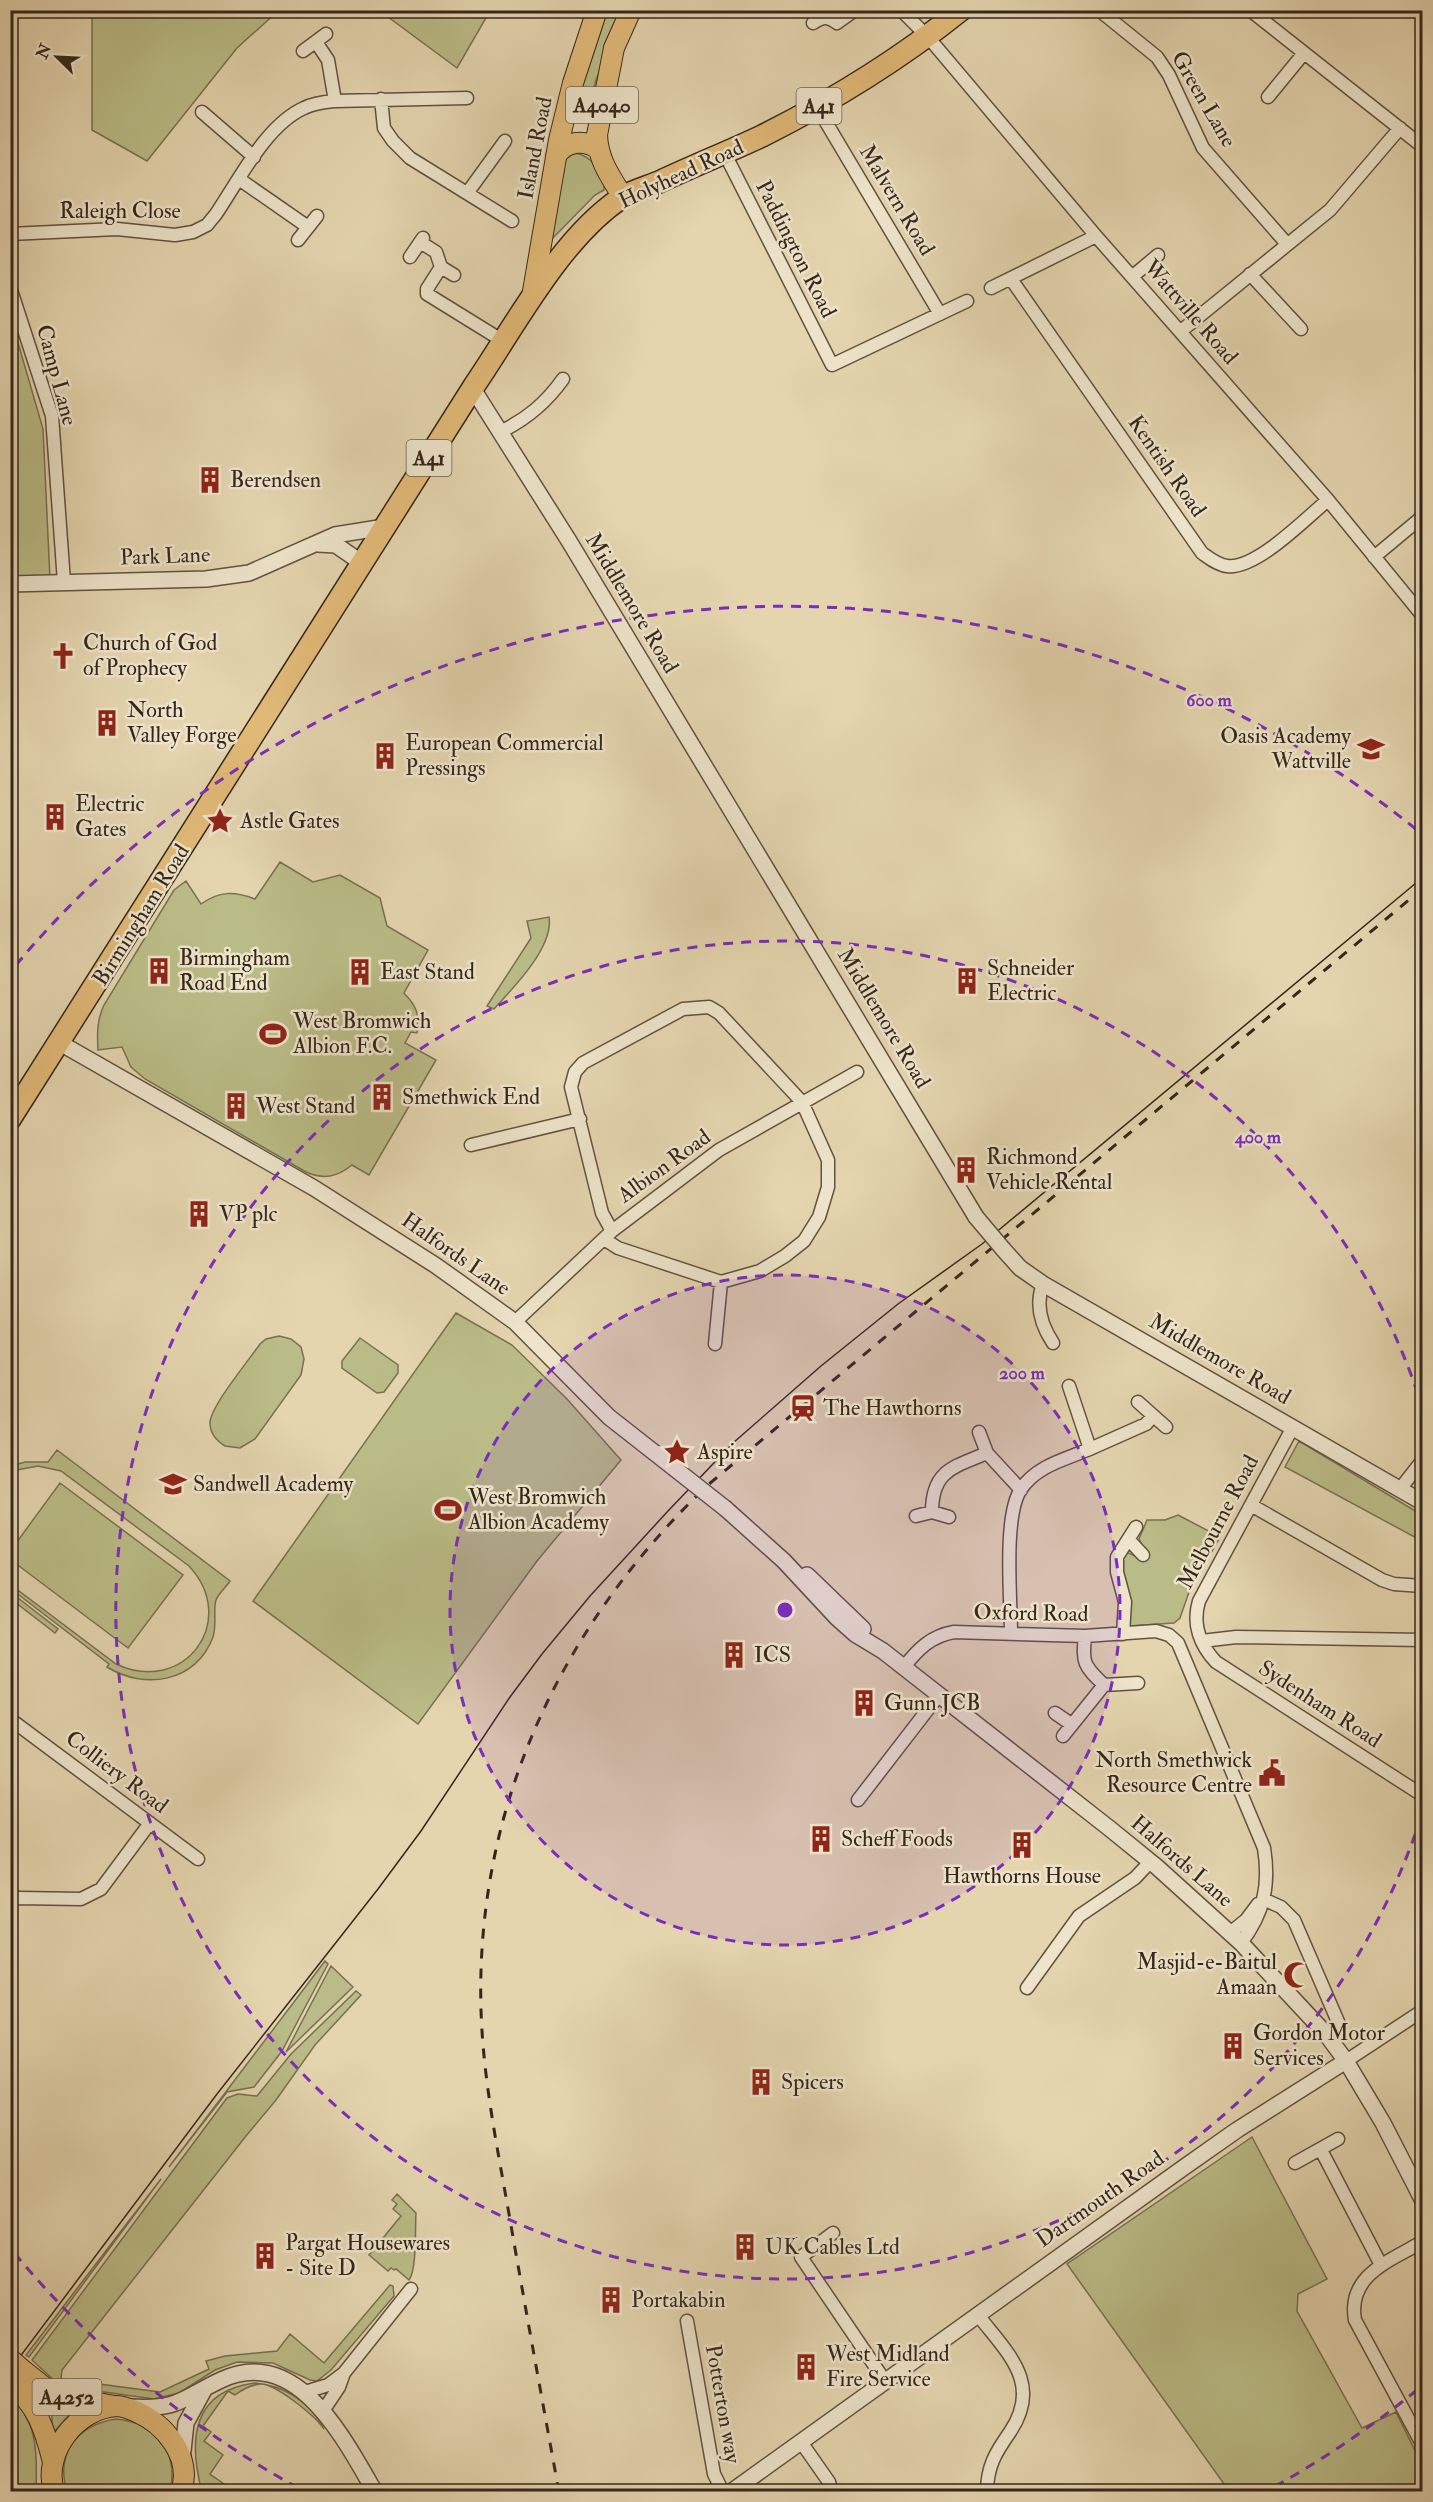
<svg xmlns="http://www.w3.org/2000/svg" width="1433" height="2502" viewBox="0 0 1433 2502" font-family="'IM FELL Double Pica',serif">
<style>
.green{fill:#babc87;stroke:#787152;stroke-width:1.5}
.lines{fill:none;stroke-linecap:round;stroke-linejoin:round}
.minor-casing{stroke:#615241;stroke-width:15}
.tertiary-casing{stroke:#615241;stroke-width:18}
.primary-casing{stroke:#35261c;stroke-width:22}
.trunk-casing{stroke:#35261c;stroke-width:24}
.minor{stroke:#ede4cb;stroke-width:12}
.tertiary{stroke:#ede4cb;stroke-width:15}
.primary{stroke:#e2ba78;stroke-width:20}
.trunk{stroke:#e2ba78;stroke-width:21}
.tram{stroke:#35261c;stroke-width:1.5}
.rail{stroke:#35261c;stroke-width:3;stroke-dasharray:10 10;stroke-linecap:butt}
.tertiary-bridge-casing{stroke:#615241;stroke-width:18;stroke-linecap:butt}
.primary-bridge-casing{stroke:#35261c;stroke-width:22;stroke-linecap:butt}
.tertiary-bridge{stroke:#ede4cb;stroke-width:15}
.primary-bridge{stroke:#e2ba78;stroke-width:20}
.ring{fill:none;stroke:#7b2cbf;stroke-width:3;stroke-dasharray:10 8}
.labels{text-anchor:middle;dominant-baseline:central;stroke-width:5;stroke-linejoin:round;paint-order:stroke}
.shield{fill:#ede4cb;stroke:#6c5f50;stroke-width:1.5}
.shield-label{font-size:21px;font-weight:bold;fill:#35261c}
.street-label{font-size:22px;fill:#35261c;stroke:#ede4cb}
.poi-label{font-size:22px;fill:#35261c;stroke:#ede4cb;text-anchor:start}
.centre{fill:#7b2cbf;stroke:#ede4cb;stroke-width:3}
.ring-label{font-size:18px;text-anchor:middle;font-weight:bold;fill:#7b2cbf;stroke:#ede4cb;stroke-width:5;stroke-linejoin:round;paint-order:stroke}
</style>
<rect width="100%" height="100%" fill="#e4d5af"/>
<filter id="stains"><feTurbulence type="fractalNoise" baseFrequency=".00333" numOctaves="4"/><feColorMatrix values="0 0 0 0 .2 0 0 0 0 .09 0 0 0 0 .02 0 0 0 .5 -.17"/></filter>
<radialGradient id="worn" r=".72"><stop offset=".6" stop-color="#630" stop-opacity="0"/><stop offset="1" stop-color="#630" stop-opacity=".3"/></radialGradient>
<!-- green -->
<path class="green" d="M92 11V10L278 11 237 48 147 161 92 130Z
M380 11H490L457 68Z
M601 11H622L595 83 588 115 581 112C571 80 592 41 601 11Z
M573 153C590 154 605 172 604 190L595 195 549 242 563 161Z
M10 315 43 429 50 579 11 580Z
M280 862 313 882 340 875 380 898 387 926 428 950 404 993C418 1008 419 1014 417 1033L411 1032 405 1043 436 1060 369 1175 352 1165C337 1177 324 1180 306 1172L145 1079 131 1067 122 1047 98 1050C97 1033 97 1020 104 1005L174 890 186 881 201 904C219 891 234 891 255 899Z
M549 917C554 947 513 988 494 1009L487 1006 531 938 527 921Z
M456 1313 512 1345 567 1399 621 1460 537 1561 418 1724 253 1601Z
M279 1336 291 1339 301 1347 304 1359 301 1375 255 1439 240 1448 225 1446C217 1441 210 1434 210 1423 210 1407 249 1360 260 1344L266 1339Z
M360 1338 398 1365V1373L384 1392 377 1393 342 1368V1361Z
M1299 1441 1422 1515V1541L1285 1467Z
M57 1450 230 1581C226 1587 218 1594 216 1600 213 1609 217 1625 213 1637 196 1683 144 1690 107 1667L109 1664 11 1589V1585L116 1664C184 1696 240 1621 189 1566L61 1471 38 1466 11 1471V1466L25 1462H48Z
M60 1483 183 1575 128 1648 11 1560V1550Z
M1178 1515 1220 1537 1189 1592 1180 1618 1174 1623 1130 1626C1129 1614 1129 1602 1128 1590 1126 1575 1115 1571 1126 1552L1140 1558 1146 1552 1139 1539 1147 1520H1165Z
M18 1598 58 1629 55 1633 15 1602Z
M325 1961 328 1964 282 2051 254 2087 227 2092 169 2167Z
M331 1966 353 1987 286 2052Z
M356 1991 361 1995 315 2045 276 2100 246 2136 62 2370 61 2379 160 2392 209 2369 206 2361 225 2356 277 2351 290 2334 324 2363 390 2285 393 2286 394 2296 331 2370 317 2381 310 2380 273 2363 237 2362 215 2370 179 2393 154 2399 69 2387 55 2381 32 2360 227 2098 238 2094 257 2096 291 2054Z
M1252 2137 1327 2279 1298 2294 1297 2311 1362 2428 1396 2412 1422 2465V2491H1229L1067 2264Z
M161 2179 29 2357 26 2355Z
M397 2194 416 2213C415 2227 417 2270 409 2280L396 2269 394 2270 391 2268 388 2271 369 2255 401 2216 393 2209 397 2204 392 2200Z
M255 2383C284 2385 311 2403 324 2429 315 2416 275 2383 260 2384 250 2385 243 2389 235 2395L228 2391 203 2426 211 2432 204 2441 223 2455 210 2474 231 2489 230 2491 202 2492C188 2439 192 2391 255 2383Z
M10 2397C39 2421 37 2458 36 2491H11Z
M52 2402 80 2409 67 2417 53 2433 50 2425 52 2423Z
M116 2419C156 2423 179 2452 170 2491L67 2492C55 2452 78 2425 116 2419Z"/>
<g class="lines">
<defs>
<path id="minor" d="M901 10 928 37 1096 236 1328 500 1422 615
M1099 10 1157 57 1169 75 1203 148 1287 244
M1250 10 1422 146
M1419 10 1422 13
M813 23C823 17 827 16 837 23L855 10
M316 42 328 60 335 101
M303 51 326 34
M1268 97 1304 53
M381 99 384 128 393 141 410 158 512 221
M817 107 940 314
M202 112 254 157
M724 152 832 365 967 301
M239 179 308 227
M468 192 505 141
M10 234 117 229 175 235 193 232 207 225 216 214C239 180 266 125 304 108 314 103 325 102 335 101L467 98
M298 240 317 216
M420 242 436 252 441 267 454 275
M410 257 423 238
M441 267 427 289V294L503 341
M1250 274 1301 329
M1133 276 1158 255
M1011 279 1202 553C1209 558 1218 565 1227 566 1256 570 1306 518 1328 500
M10 287 52 416 64 582
M991 288 1096 236
M1181 331 1330 210 1400 128
M1422 361V370
M500 432C527 419 546 403 563 379
M1374 557 1422 517
M471 1145 580 1119
M604 1239 618 1248 721 1282 760 1271 785 1256 804 1241 819 1217 828 1187V1160L802 1102 719 1013 709 1007 683 1009 583 1063 575 1072 571 1087 602 1213 612 1231
M1043 1284C1035 1305 1041 1325 1053 1343
M515 1322 612 1231 719 1150 857 1072
M715 1344 721 1282
M1069 1386 1090 1449
M1138 1402 1166 1427
M1293 1427 1199 1601C1192 1624 1200 1645 1216 1662L1422 1795
M979 1432 987 1453 1021 1490
M1400 1489 1422 1461
M1251 1505 1382 1580 1394 1584 1422 1586
M932 1512C932 1470 954 1467 987 1453
M916 1516 932 1512 949 1517
M1129 1540 1143 1555
M1011 1633C1011 1599 1003 1516 1021 1489 1037 1465 1067 1459 1092 1448 1110 1440 1128 1432 1146 1424L1153 1416
M1123 1634 1125 1602 1117 1572V1557L1136 1527
M1085 1636C1082 1663 1084 1666 1104 1685L1138 1683
M1202 1641 1236 1637 1422 1640
M904 1667C918 1649 931 1636 954 1632L1085 1636 1156 1631 1169 1635 1178 1643 1264 1848C1270 1885 1264 1913 1241 1943
M1055 1713 1071 1724
M10 1719 198 1859
M1063 1736 1104 1685
M858 1800 939 1695
M1263 1899 1281 1907 1294 1920 1339 2024
M10 1901 19 1898 81 1899 101 1889 150 1823
M1230 1933 1246 1920 1258 1904
M1027 1988 1079 1916 1135 1878 1150 1862
M1346 2061 1422 2011
M1321 2150 1381 2265
M1295 2163 1338 2139
M833 2233 801 2257 885 2381
M1422 2242C1390 2261 1347 2275 1355 2320L1422 2444
M978 2315C1007 2353 1043 2383 1010 2432 996 2452 987 2466 987 2492
M687 2321 714 2474 723 2492
M305 2392 328 2385 344 2373 411 2289
M323 2411 339 2387 344 2373
M801 2442 829 2482 832 2492"/>
<path id="tertiary" d="M473 389 569 541 976 1217
M318 544 336 545 362 563
M10 584 206 579 249 573 335 535 385 527
M60 1043 314 1188 435 1265 515 1322 609 1417 674 1468
M1003 1249 1020 1268 1043 1284 1422 1502
M726 1509 784 1561 837 1618 855 1634 883 1651 1109 1828 1157 1867 1241 1943 1326 2034 1346 2061 1383 2123 1422 2199
M807 1575 863 1629
M131 2407C179 2410 181 2399 221 2380 297 2344 344 2439 375 2492
M182 2460 186 2423 204 2390
M731 2492 1183 2168 1237 2130 1346 2061"/>
<path id="primary" d="M556 156C565 141 584 139 598 149
M623 197C610 176 598 160 597 135L614 48 631 10
M532 297 559 140 573 83 597 10
M24 2371 53 2394 114 2406
M10 2383C37 2404 45 2430 53 2462
M54 2492C42 2452 77 2408 117 2406 123 2406 129 2409 135 2411 165 2424 193 2457 181 2492"/>
<path id="trunk" d="M10 1119 474 386C515 326 560 239 621 198 632 191 647 187 659 182 693 166 728 152 762 136 832 101 900 59 961 10"/>
</defs>
<!-- minor casing -->
<use href="#minor" class="minor-casing"/>
<!-- tertiary casing -->
<use href="#tertiary" class="tertiary-casing"/>
<!-- primary casing -->
<use href="#primary" class="primary-casing"/>
<!-- trunk casing -->
<use href="#trunk" class="trunk-casing"/>
<!-- minor -->
<use href="#minor" class="minor"/>
<!-- tertiary -->
<use href="#tertiary" class="tertiary"/>
<!-- primary -->
<use href="#primary" class="primary"/>
<!-- trunk -->
<use href="#trunk" class="trunk"/>
<!-- tram -->
<path class="tram" d="M10 2370 217 2094 378 1889 421 1831 510 1697 542 1654 590 1596 668 1511 733 1443 821 1366 898 1304 982 1244 1422 878"/>
<!-- rail -->
<path class="rail" d="M559 2492C542 2399 525 2306 509 2214 497 2146 483 2078 481 2010 475 1805 563 1622 709 1484L1422 889"/>
<defs>
<path id="tertiary-bridge" d="M976 1217 1003 1249
M674 1468 726 1509"/>
<path id="primary-bridge" d="M10 2359 24 2371"/>
</defs>
<!-- tertiary-bridge casing -->
<use href="#tertiary-bridge" class="tertiary-bridge-casing"/>
<!-- primary-bridge casing -->
<use href="#primary-bridge" class="primary-bridge-casing"/>
<!-- tertiary-bridge -->
<use href="#tertiary-bridge" class="tertiary-bridge"/>
<!-- primary-bridge -->
<use href="#primary-bridge" class="primary-bridge"/>
</g>
<!-- distance rings -->
<circle cx="785" cy="1610" r="335" fill="#7b2cbf" fill-opacity=".12"/>
<g class="ring">
<circle cx="785" cy="1610" r="335"/>
<path d="M1421 1817A669 669 0 1 1 1421 1403"/>
<path d="M1417 2390A1004 1004 0 0 1 1272 2488M298 2488A1004 1004 0 0 1 16 2255M16 965A1004 1004 0 0 1 1417 830"/>
</g>
<!-- icons -->
<defs>
<symbol id="building-bare" viewBox="-9 -9 18 18"><path d="M-4-6H4V6H1V3H-1V6H-4ZM-2.5-4.3h1.7v1.8h-1.7ZM.8-4.3h1.7v1.8H.8ZM-2.5-1h1.7V.8h-1.7ZM.8-1h1.7V.8H.8Z" fill="#8f2418" stroke="#ede4cb" stroke-width="2.5" paint-order="stroke"/></symbol>
<symbol id="church-bare" viewBox="-9 -9 18 18"><path d="M-1.2-6h2.4v3.5h3.3v2.4h-3.3V6h-2.4V-.1h-3.3v-2.4h3.3Z" fill="#8f2418" stroke="#ede4cb" stroke-width="2.5" paint-order="stroke"/></symbol>
<symbol id="school-bare" viewBox="-9 -9 18 18"><path d="M0-5L7-2L0 1L-7-2ZM-4 1L0 2.5L4 1V4Q0 6-4 4Z" fill="#8f2418" stroke="#ede4cb" stroke-width="2.5" paint-order="stroke"/></symbol>
<symbol id="sight-bare" viewBox="-9 -9 18 18"><path d="M0-6L1.8-2.2L6-1.7L2.9 1.2L3.7 5.4L0 3.3L-3.7 5.4L-2.9 1.2L-6-1.7L-1.8-2.2Z" fill="#8f2418" stroke="#ede4cb" stroke-width="2.5" paint-order="stroke"/></symbol>
<symbol id="stadium-bare" viewBox="-9 -9 18 18"><path d="M0-5a6.5 5 0 1 0 0 10a6.5 5 0 1 0 0-10ZM-3.5-1.8h7v3.6h-7Z" fill="#8f2418" stroke="#ede4cb" stroke-width="2.5" paint-order="stroke"/></symbol>
<symbol id="station-bare" viewBox="-9 -9 18 18"><path d="M-3-6H3Q5-6 5-4V2Q5 4 3 4L4.5 6H3L1.5 4h-3L-3 6H-4.5L-3 4Q-5 4-5 2V-4Q-5-6-3-6ZM-3.5-4v3h7v-3ZM-3.5 1v1.5H-2V1ZM2 1v1.5H3.5V1Z" fill="#8f2418" stroke="#ede4cb" stroke-width="2.5" paint-order="stroke"/></symbol>
<symbol id="civic-bare" viewBox="-9 -9 18 18"><path d="M-.6-6.5H3V-4.5H.6V-3L4-1V1h2V6H-6V1h2V-1L-.6-3ZM-1.2 2.5V6h2.4V2.5Z" fill="#8f2418" stroke="#ede4cb" stroke-width="2.5" paint-order="stroke"/></symbol>
<symbol id="mosque-bare" viewBox="-9 -9 18 18"><path d="M3.5-4.9A6 6 0 1 0 3.5 4.9A5 5 0 1 1 3.5-4.9Z" fill="#8f2418" stroke="#ede4cb" stroke-width="2.5" paint-order="stroke"/></symbol>
</defs>
<g fill-rule="evenodd">
<use href="#building-bare" x="191" y="461" width="38" height="38"/>
<use href="#church-bare" x="44" y="637" width="38" height="38"/>
<use href="#building-bare" x="88" y="704" width="38" height="38"/>
<use href="#school-bare" x="1352" y="730" width="38" height="38"/>
<use href="#building-bare" x="366" y="737" width="38" height="38"/>
<use href="#building-bare" x="36" y="798" width="38" height="38"/>
<use href="#sight-bare" x="201" y="802" width="38" height="38"/>
<use href="#building-bare" x="140" y="952" width="38" height="38"/>
<use href="#building-bare" x="341" y="953" width="38" height="38"/>
<use href="#building-bare" x="948" y="962" width="38" height="38"/>
<use href="#stadium-bare" x="254" y="1015" width="38" height="38"/>
<use href="#building-bare" x="363" y="1078" width="38" height="38"/>
<use href="#building-bare" x="217" y="1087" width="38" height="38"/>
<use href="#building-bare" x="947" y="1151" width="38" height="38"/>
<use href="#building-bare" x="180" y="1195" width="38" height="38"/>
<use href="#station-bare" x="784" y="1389" width="38" height="38"/>
<use href="#sight-bare" x="658" y="1433" width="38" height="38"/>
<use href="#school-bare" x="154" y="1465" width="38" height="38"/>
<use href="#stadium-bare" x="429" y="1491" width="38" height="38"/>
<use href="#building-bare" x="715" y="1636" width="38" height="38"/>
<use href="#building-bare" x="845" y="1684" width="38" height="38"/>
<use href="#civic-bare" x="1253" y="1754" width="38" height="38"/>
<use href="#building-bare" x="802" y="1820" width="38" height="38"/>
<use href="#building-bare" x="1003" y="1826" width="38" height="38"/>
<use href="#mosque-bare" x="1278" y="1956" width="38" height="38"/>
<use href="#building-bare" x="1214" y="2027" width="38" height="38"/>
<use href="#building-bare" x="742" y="2063" width="38" height="38"/>
<use href="#building-bare" x="726" y="2228" width="38" height="38"/>
<use href="#building-bare" x="246" y="2237" width="38" height="38"/>
<use href="#building-bare" x="592" y="2281" width="38" height="38"/>
<use href="#building-bare" x="787" y="2348" width="38" height="38"/>
</g>
<g class="labels">
<!-- shield labels -->
<g class="shield">
<rect x="566" y="87" width="72" height="36" rx="4.5"/>
<rect x="796.5" y="88" width="45" height="36" rx="4.5"/>
<rect x="406.5" y="440" width="45" height="36" rx="4.5"/>
<rect x="32.5" y="2379" width="69" height="36" rx="4.5"/>
</g>
<g class="shield-label">
<text x="602" y="105">A4040</text>
<text x="819" y="106">A41</text>
<text x="429" y="458">A41</text>
<text x="67" y="2397">A4252</text>
</g>
<!-- street labels -->
<g class="street-label">
<text transform="translate(1204 99) rotate(60)">Green Lane</text>
<text transform="translate(535 148) rotate(-79)">Island Road</text>
<text transform="translate(681 174) rotate(-25)">Holyhead Road</text>
<text transform="translate(897 200) rotate(59)">Malvern Road</text>
<text x="120" y="211">Raleigh Close</text>
<text transform="translate(796 249) rotate(63)">Paddington Road</text>
<text transform="translate(1191 312) rotate(49)">Wattville Road</text>
<text transform="translate(57 375) rotate(75)">Camp Lane</text>
<text transform="translate(1167 466) rotate(55)">Kentish Road</text>
<text transform="translate(165 556) rotate(-2)">Park Lane</text>
<text transform="translate(632 603) rotate(59)">Middlemore Road</text>
<text transform="translate(141 915) rotate(-58)">Birmingham Road</text>
<text transform="translate(884 1018) rotate(59)">Middlemore Road</text>
<text transform="translate(664 1166) rotate(-36)">Albion Road</text>
<text transform="translate(456 1254) rotate(35)">Halfords Lane</text>
<text transform="translate(1220 1359) rotate(30)">Middlemore Road</text>
<text transform="translate(1218 1522) rotate(-62)">Melbourne Road</text>
<text transform="translate(1031 1613) rotate(1)">Oxford Road</text>
<text transform="translate(1320 1704) rotate(33)">Sydenham Road</text>
<text transform="translate(117 1772) rotate(37)">Colliery Road</text>
<text transform="translate(1182 1861) rotate(41)">Halfords Lane</text>
<text transform="translate(1100 2199) rotate(-35)">Dartmouth Road</text>
<text transform="translate(723 2404) rotate(80)">Potterton way</text>
</g>
<!-- poi labels -->
<g class="poi-label">
<text x="230" y="480">Berendsen</text>
<text x="83" y="643">Church of God<tspan x="83" dy="25">of Prophecy</tspan></text>
<text x="127" y="710">North<tspan x="127" dy="25">Valley Forge</tspan></text>
<text x="1351" y="736" text-anchor="end">Oasis Academy<tspan x="1351" dy="25">Wattville</tspan></text>
<text x="405" y="743">European Commercial<tspan x="405" dy="25">Pressings</tspan></text>
<text x="75" y="804">Electric<tspan x="75" dy="25">Gates</tspan></text>
<text x="240" y="821">Astle Gates</text>
<text x="179" y="958">Birmingham<tspan x="179" dy="25">Road End</tspan></text>
<text x="987" y="968">Schneider<tspan x="987" dy="25">Electric</tspan></text>
<text x="380" y="972">East Stand</text>
<text x="293" y="1021">West Bromwich<tspan x="293" dy="25">Albion F.C.</tspan></text>
<text x="402" y="1097">Smethwick End</text>
<text x="256" y="1106">West Stand</text>
<text x="986" y="1157">Richmond<tspan x="986" dy="25">Vehicle Rental</tspan></text>
<text x="219" y="1214">VP plc</text>
<text x="823" y="1408">The Hawthorns</text>
<text x="697" y="1452">Aspire</text>
<text x="193" y="1484">Sandwell Academy</text>
<text x="468" y="1497">West Bromwich<tspan x="468" dy="25">Albion Academy</tspan></text>
<text x="754" y="1655">ICS</text>
<text x="884" y="1703">Gunn JCB</text>
<text x="1252" y="1760" text-anchor="end">North Smethwick<tspan x="1252" dy="25">Resource Centre</tspan></text>
<text x="841" y="1839">Scheff Foods</text>
<text x="1022" y="1876" text-anchor="middle">Hawthorns House</text>
<text x="1277" y="1962" text-anchor="end">Masjid-e-Baitul<tspan x="1277" dy="25">Amaan</tspan></text>
<text x="1253" y="2033">Gordon Motor<tspan x="1253" dy="25">Services</tspan></text>
<text x="781" y="2082">Spicers</text>
<text x="285" y="2243">Pargat Housewares<tspan x="285" dy="25">- Site D</tspan></text>
<text x="765" y="2247">UK Cables Ltd</text>
<text x="631" y="2300">Portakabin</text>
<text x="826" y="2354">West Midland<tspan x="826" dy="25">Fire Service</tspan></text>
</g>
</g>
<circle cx="785" cy="1610" r="9" class="centre"/>
<g class="ring-label">
<text x="1209" y="706">600 m</text>
<text x="1258" y="1143">400 m</text>
<text x="1022" y="1379">200 m</text>
</g>
<!-- margin -->
<rect width="1433" height="2502" fill="none" stroke="#e4d5af" stroke-width="36"/>
<rect x="12" y="12" width="1409" height="2478" fill="none" stroke="#35261c" stroke-width="3"/>
<rect x="18" y="18" width="1397" height="2466" fill="none" stroke="#35261c" stroke-width="1.5"/>
<!-- north arrow -->
<g transform="translate(57 57) rotate(294)" stroke="#ede4cb" stroke-width="4.5" paint-order="stroke">
<path d="M0-4.5L10 22L0 15L-10 22Z" fill="#35261c"/>
<text y="-9" font-size="16" font-weight="bold" text-anchor="middle" fill="#35261c">N</text>
</g>
<rect width="100%" height="100%" filter="url(#stains)"/>
<rect width="100%" height="100%" fill="url(#worn)"/>
</svg>
